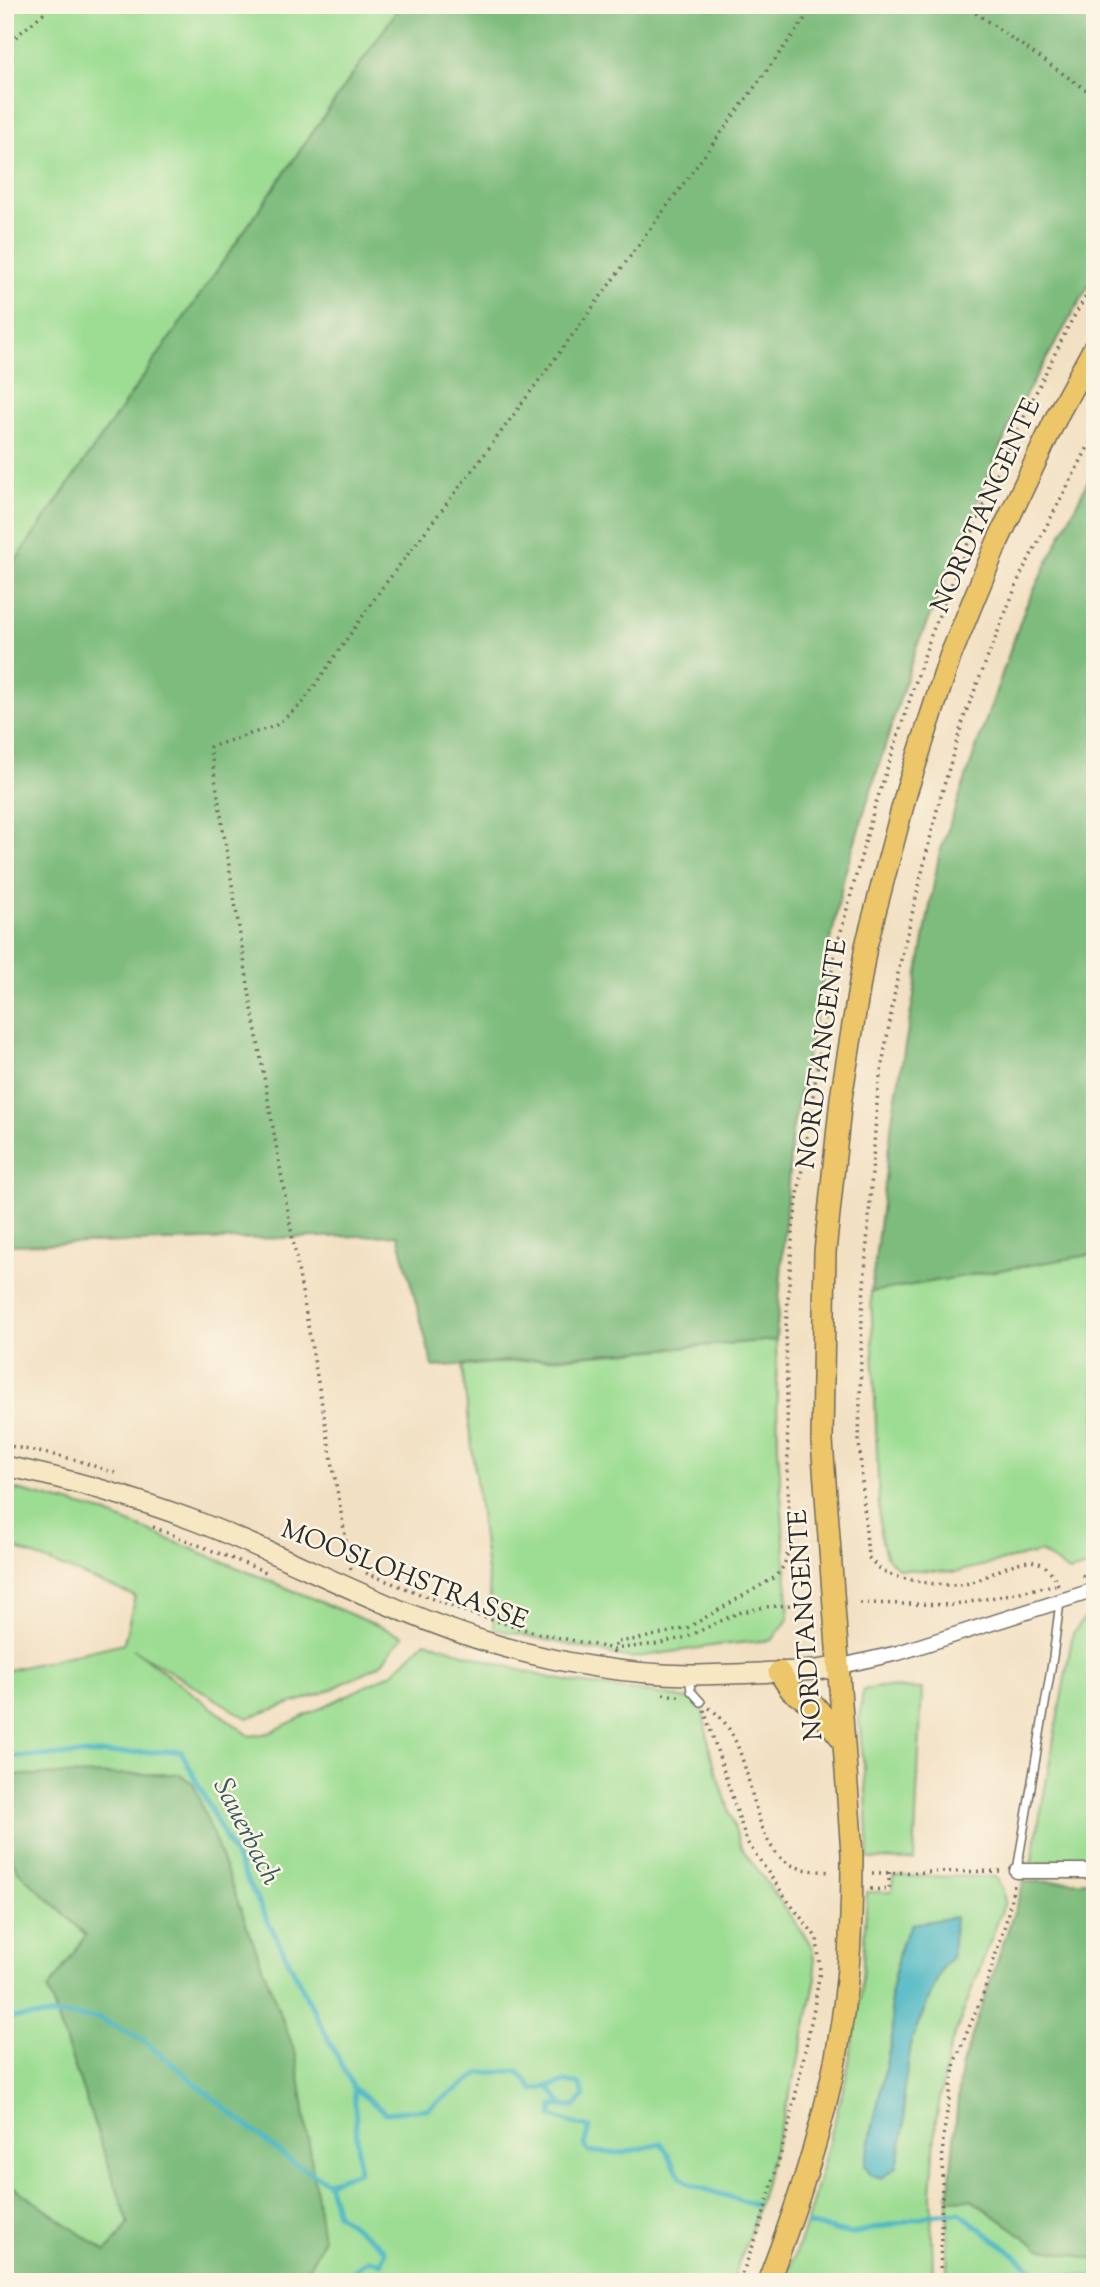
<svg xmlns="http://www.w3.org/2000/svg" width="1100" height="2287" viewBox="0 0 1100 2287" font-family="'Sorts Mill Goudy',serif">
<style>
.green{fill:#9ddd93;stroke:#64845f;stroke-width:2;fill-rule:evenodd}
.forest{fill:#7ebc7d;stroke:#547454;stroke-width:2}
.water{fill:#48b6c3;stroke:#3a7077;stroke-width:2}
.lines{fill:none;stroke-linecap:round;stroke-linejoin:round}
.stream{stroke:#48b6c3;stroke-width:5}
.lane-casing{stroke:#716a60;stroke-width:10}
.street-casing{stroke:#716a60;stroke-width:17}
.secondary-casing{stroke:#716a60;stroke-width:22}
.primary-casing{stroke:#716a60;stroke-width:24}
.path{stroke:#716a60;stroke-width:3.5;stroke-dasharray:2 5;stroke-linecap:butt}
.lane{stroke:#fff;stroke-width:7}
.street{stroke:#fff;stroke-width:14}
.secondary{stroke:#f7e8c3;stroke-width:19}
.primary{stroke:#ecc669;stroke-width:21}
.labels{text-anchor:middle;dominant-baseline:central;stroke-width:5;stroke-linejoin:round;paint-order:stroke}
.street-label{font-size:26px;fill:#2b2b2b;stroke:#fcf5e5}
.water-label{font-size:28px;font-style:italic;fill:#355c60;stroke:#fcf5e5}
</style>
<rect width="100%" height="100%" fill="#fcf5e5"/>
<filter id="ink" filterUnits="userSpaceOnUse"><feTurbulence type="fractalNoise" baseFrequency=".0143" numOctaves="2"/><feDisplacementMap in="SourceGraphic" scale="14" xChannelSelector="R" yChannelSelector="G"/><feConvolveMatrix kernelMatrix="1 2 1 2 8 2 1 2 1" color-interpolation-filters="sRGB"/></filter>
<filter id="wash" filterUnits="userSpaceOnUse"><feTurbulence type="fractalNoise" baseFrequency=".00686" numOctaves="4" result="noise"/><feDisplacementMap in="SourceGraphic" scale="28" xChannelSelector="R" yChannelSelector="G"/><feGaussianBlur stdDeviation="1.57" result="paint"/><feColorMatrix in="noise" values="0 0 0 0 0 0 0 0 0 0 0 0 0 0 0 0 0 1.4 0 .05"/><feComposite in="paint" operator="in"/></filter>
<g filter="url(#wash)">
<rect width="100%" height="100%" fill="#f2e0c2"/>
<!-- green -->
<path class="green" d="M5 5H401L5 576Z
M1095 1254V1565L1069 1572 1041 1552 955 1572 899 1569 886 1556 880 1533 871 1292Z
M776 1340 778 1449 789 1618 772 1640 719 1645 631 1658 494 1629 462 1366Z
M5 1487 100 1511 403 1636 380 1665 326 1692 247 1718 133 1649 250 1736 269 1733 393 1673 425 1641C467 1654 508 1668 551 1678 600 1689 651 1690 701 1702L711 1755 741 1847 812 1946 816 1978 798 2063 752 2229 731 2282H302L323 2240 5 1776V1671L124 1643 135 1596 5 1544Z
M1095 1604V1865L1031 1866 1073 1633Z
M880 1687 922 1689 914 1860 869 1859 866 1789 859 1719 863 1690Z
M5 1840 17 1870 87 1935 48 1990 129 2224 106 2252 5 2181Z
M893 1876 996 1877 1002 1888 1005 1902 948 2053 936 2121 931 2194 933 2282H785L809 2215 845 2082 861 1995 867 1892H892ZM901 1943H952V1957L942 1968 912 2039 903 2094 905 2126 871 2135 893 2032 890 1996Z
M970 2199 1040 2248 1095 2259V2282H947L948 2200Z"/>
<!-- forest -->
<path class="forest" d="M401 5H1095V275L1014 415 915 651 844 876 792 1132 776 1340 433 1367 398 1235 9 1245 5 1229V576Z
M1095 467V1254L871 1292 893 1113 939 855 1025 608Z
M178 1774 193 1783 296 2055 323 2240 302 2282H5V2181L106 2252 129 2224 48 1990 86 1935 17 1870 5 1840V1775Z
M1095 1881V2259L1040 2248 971 2199 948 2200 961 2068 1024 1882Z"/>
<!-- water -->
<path class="water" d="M955 1917 952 1957 942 1968 912 2039 903 2094 905 2126 897 2167 882 2178 871 2175 865 2165 893 2032 890 1996 901 1943 912 1924Z"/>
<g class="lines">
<!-- stream -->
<path class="stream" d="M5 1757 181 1751 354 2089 359 2172 328 2182 337 2214 373 2240 385 2251 382 2263 369 2260 352 2272 362 2282
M5 2018 64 2015 98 2018 143 2040 290 2161 328 2182
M548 2086 564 2106
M355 2089 386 2113 427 2109 481 2073 518 2071 534 2090 566 2082 581 2085 584 2096 575 2106H553L552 2116 571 2123 590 2128 585 2145 589 2152 624 2153 661 2143 681 2177 689 2184 755 2205
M807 2224 851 2234 937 2214 960 2213 1035 2271 1095 2279"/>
</g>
</g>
<g filter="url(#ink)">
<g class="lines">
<defs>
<path id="lane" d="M689 1675 691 1691 701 1702
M1017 1870 1053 1657 1060 1602"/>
<path id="street" d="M837 1667 898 1653 1095 1590
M1017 1871H1095"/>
<path id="secondary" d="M5 1466C69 1479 132 1497 193 1520 295 1559 392 1614 497 1645 559 1663 626 1674 690 1675 733 1675 775 1672 817 1670L837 1667"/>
<path id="primary" d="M779 1672 791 1690 816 1707 842 1739
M768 2282C803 2191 834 2095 845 1998 851 1950 852 1902 852 1854L822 1441 825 1252 841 1098 866 946 907 790 950 657 997 543 1058 414 1095 346"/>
</defs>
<!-- lane casing -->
<use href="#lane" class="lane-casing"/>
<!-- street casing -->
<use href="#street" class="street-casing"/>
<!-- secondary casing -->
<use href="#secondary" class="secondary-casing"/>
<!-- primary casing -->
<use href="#primary" class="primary-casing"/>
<!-- path -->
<path class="path" d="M964 5 1095 96
M5 46 53 5
M5 1445 73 1459 115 1473
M153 1527 266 1572
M351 1569 251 1003 210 747 275 726 302 704 382 588 487 451 815 5
M366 1573 469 1613 537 1633 614 1649 656 1644 687 1637 738 1613 765 1607 806 1604
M1082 1576 1095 1572
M1058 1585C1038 1536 998 1577 965 1584 949 1588 904 1580 889 1574 881 1572 874 1563 868 1557L859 1442 862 1314 878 1089 899 968 938 806 964 717 1020 576 1095 434
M860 1603 955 1605 1055 1585
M613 1653 616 1642 639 1639 687 1628 774 1578 784 1566 789 1548 786 1326 793 1228 834 957 874 809 931 635 996 474 1069 325 1095 281
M663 1694 683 1697
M709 1708C760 1741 743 1846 794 1866 805 1871 820 1871 831 1872
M704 1710 747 1842 788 1901 817 1938 820 1971 814 2008 790 2121 759 2230 739 2282
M872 1873 1003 1871
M870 1889 889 1890V1872
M5 2280 8 2282
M940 2282 943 2138 955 2061 984 1992 1007 1918 1014 1885"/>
<!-- lane -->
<use href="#lane" class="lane"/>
<!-- street -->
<use href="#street" class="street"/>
<!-- secondary -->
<use href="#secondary" class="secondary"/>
<!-- primary -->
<use href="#primary" class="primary"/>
</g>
</g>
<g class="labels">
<!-- street labels -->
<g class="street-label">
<text transform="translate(987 506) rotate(-66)">NORDTANGENTE</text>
<text transform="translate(823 1054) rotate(-82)">NORDTANGENTE</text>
<text transform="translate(404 1576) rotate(21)">MOOSLOHSTRASSE</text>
<text transform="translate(807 1625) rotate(-94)">NORDTANGENTE</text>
</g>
<!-- water labels -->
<g class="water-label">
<text transform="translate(246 1832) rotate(63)">Sauerbach</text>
</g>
</g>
<!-- margin -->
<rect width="1100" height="2287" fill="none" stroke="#fcf5e5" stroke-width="28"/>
</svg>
